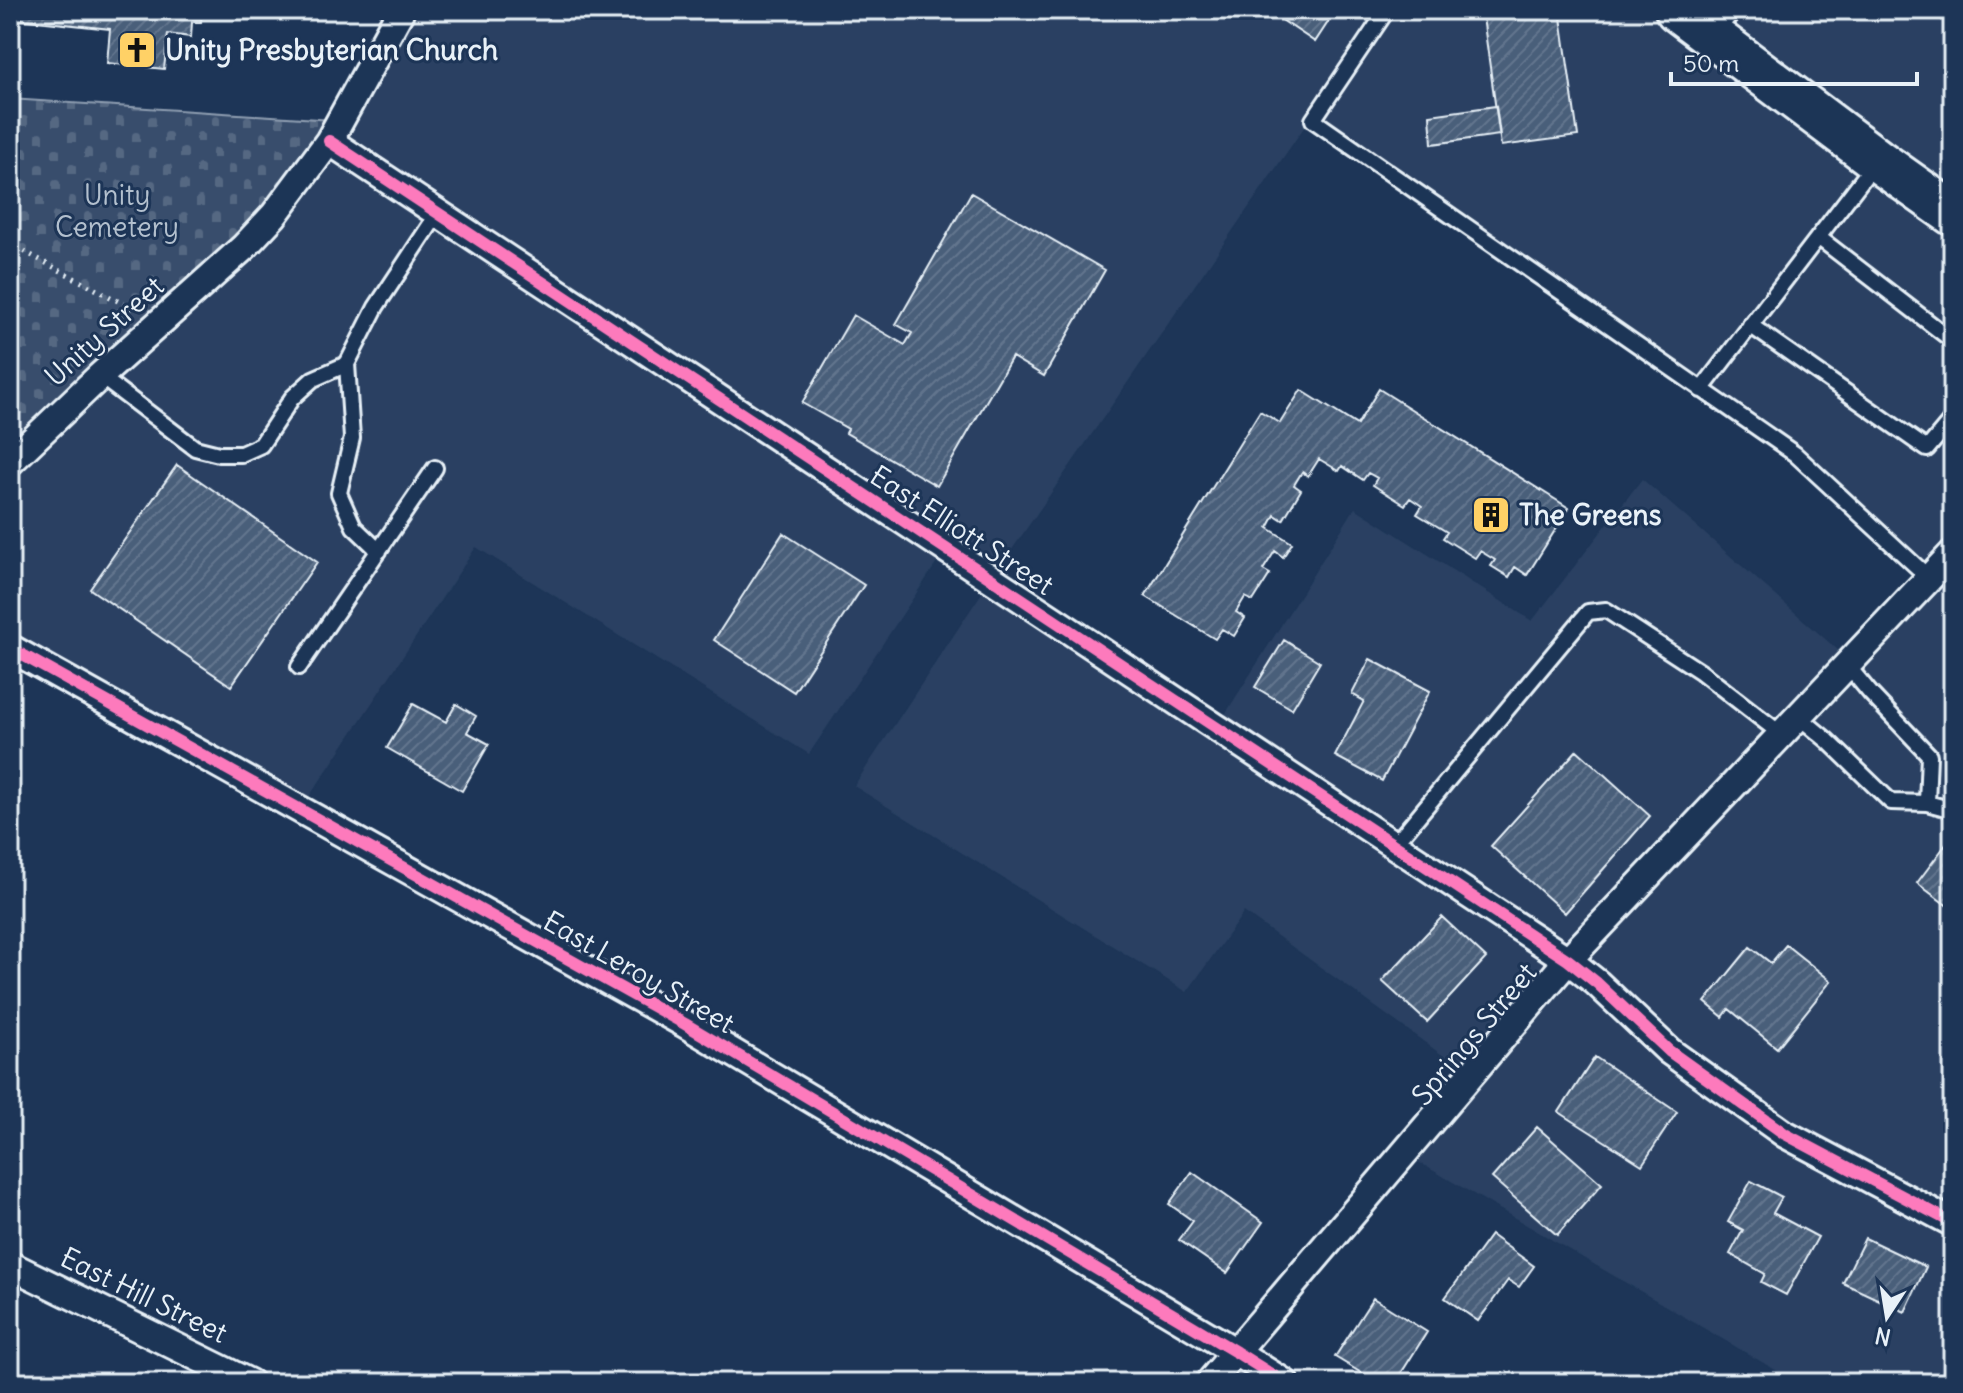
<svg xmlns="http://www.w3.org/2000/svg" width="1963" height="1393" viewBox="0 0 1963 1393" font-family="Delius,sans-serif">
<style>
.built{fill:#2a4162}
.cemetery{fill:url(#cemetery-stones);stroke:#909fb2;stroke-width:2}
.building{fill:url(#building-hatch);stroke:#e8f1f8;stroke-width:2}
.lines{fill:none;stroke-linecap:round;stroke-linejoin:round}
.service-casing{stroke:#e8f1f8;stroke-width:20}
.minor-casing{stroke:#e8f1f8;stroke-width:32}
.primary-casing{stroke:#e8f1f8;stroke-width:48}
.path{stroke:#e8f1f8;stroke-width:5;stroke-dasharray:2 6;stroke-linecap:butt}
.service{stroke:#1d3557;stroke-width:14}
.minor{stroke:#1d3557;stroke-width:26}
.primary{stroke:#1d3557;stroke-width:42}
.cycleway-casing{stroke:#1d3557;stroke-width:17}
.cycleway{stroke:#fd7abc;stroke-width:12}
.labels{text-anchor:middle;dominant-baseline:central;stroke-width:6;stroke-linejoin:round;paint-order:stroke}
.poi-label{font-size:28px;font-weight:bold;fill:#e8f1f8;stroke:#1d3557;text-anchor:start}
.park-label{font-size:28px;fill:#b3c0ce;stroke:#1d3557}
.street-label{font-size:28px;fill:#e8f1f8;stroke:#1d3557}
</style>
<defs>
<pattern id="cemetery-stones" width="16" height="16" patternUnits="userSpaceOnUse" patternTransform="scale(2)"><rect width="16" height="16" fill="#374d6c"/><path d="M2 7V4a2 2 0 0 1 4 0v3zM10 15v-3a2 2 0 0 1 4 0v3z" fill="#546782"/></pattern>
<pattern id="building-hatch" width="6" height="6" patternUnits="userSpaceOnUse" patternTransform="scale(2)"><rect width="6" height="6" fill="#495e7a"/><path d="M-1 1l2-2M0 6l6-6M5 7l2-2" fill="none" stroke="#63768e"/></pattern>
</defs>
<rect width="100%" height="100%" fill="#1d3557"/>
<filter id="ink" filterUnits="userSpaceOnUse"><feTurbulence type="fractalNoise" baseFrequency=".0125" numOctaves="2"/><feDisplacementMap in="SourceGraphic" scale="16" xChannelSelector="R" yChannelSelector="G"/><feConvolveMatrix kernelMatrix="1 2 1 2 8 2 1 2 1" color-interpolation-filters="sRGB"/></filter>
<g filter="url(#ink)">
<!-- built -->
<path class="built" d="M395 10H1953V1383H1798L1410 1157 1477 1080 1244 912 1187 992 854 786 995 573 1219 724 1355 508 1532 621 1642 479 1847 658 1922 579 1787 454 1307 123 1002 564 956 534 809 754 476 547 303 806 10 643V454L269 213Z"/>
<!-- cemetery -->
<path class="cemetery" d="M10 99 332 120 269 213 10 454Z"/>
<!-- building -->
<path class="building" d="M10 10H202L201 22H192L191 37 168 34 164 69 107 63 110 29 10 18Z
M1267 10H1336L1315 42Z
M1482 10H1560L1578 136 1501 146Z
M1496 106 1500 135 1432 144 1430 115Z
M971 193 1105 270 1044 376 1012 357 937 486 846 433 848 429 802 403 853 315 905 345 912 333 896 324Z
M1379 389 1569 508 1527 575 1515 567 1509 577 1491 566 1495 560 1480 551 1475 558 1443 538 1447 532 1417 514 1422 506 1410 498 1405 505 1373 485 1377 478 1368 473 1363 480 1342 466 1339 471 1319 459 1308 476 1302 472 1294 485 1301 490 1283 520 1275 515 1268 528 1292 543 1283 557 1275 551 1263 570 1270 574 1253 601 1245 597 1236 612 1245 618 1234 636 1222 629 1215 639 1145 596 1260 411 1280 423 1301 390 1357 425Z
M177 465 317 562 231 686 90 589Z
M783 533 864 585 794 692 714 640Z
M1284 640 1320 662 1292 709 1255 687Z
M1370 659 1430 691 1382 781 1335 756 1364 701 1352 694Z
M413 704 446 722 456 704 476 716 467 732 489 744 462 791 387 748Z
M1577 750 1650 816 1565 913 1491 846Z
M1953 835V910L1917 883Z
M1442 917 1486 958 1427 1022 1382 981Z
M1786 945 1831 981 1777 1048 1729 1009 1723 1017 1705 1002 1750 947 1771 963Z
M1595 1057 1677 1112 1642 1165 1559 1112Z
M1537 1127 1602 1184 1557 1235 1492 1178Z
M1192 1172 1263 1222 1227 1273 1179 1240 1193 1221 1169 1204Z
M1751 1181 1782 1197 1773 1213 1818 1237 1786 1295 1761 1282 1765 1274 1730 1254 1743 1230 1728 1222Z
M1491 1235 1534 1266 1519 1287 1508 1280 1478 1321 1445 1298Z
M1865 1238 1926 1267 1905 1312 1843 1283Z
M1373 1298 1427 1332 1395 1383H1378L1335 1357Z"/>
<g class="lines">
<defs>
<path id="service" d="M1387 10 1313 120 1795 454 1929 578
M1713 33 1735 10
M1818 237 1953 341
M1750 325 1927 449 1953 418
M347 364 352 438 339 493 354 527 379 551
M100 376 195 448 219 454H241L261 445 292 398 313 379 347 364 376 307 438 213
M1701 390 1875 163
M1938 568 1953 583
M299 667 435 468
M1798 716 1827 740 1891 802 1927 803 1929 755 1871 694 1847 665
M1927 803 1953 810
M1394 845 1588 612 1606 610 1701 672 1781 734"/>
<path id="minor" d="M329 141 1568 960 1597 983 1669 1051 1785 1134 1953 1223
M10 462 100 376 244 247 274 215 329 141 401 10
M10 648 685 1024 1236 1352 1285 1383
M10 1265 250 1383
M1209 1383 1568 960 1953 553"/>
<path id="primary" d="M1677 10 1877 160 1953 214"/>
</defs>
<!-- service casing -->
<use href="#service" class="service-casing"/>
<!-- minor casing -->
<use href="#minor" class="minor-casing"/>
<!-- primary casing -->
<use href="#primary" class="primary-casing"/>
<!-- path -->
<path class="path" d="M10 244 133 309"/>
<!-- service -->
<use href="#service" class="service"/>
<!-- minor -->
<use href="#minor" class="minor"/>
<!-- primary -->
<use href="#primary" class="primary"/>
<defs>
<path id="cycleway" d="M329 141 1568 960 1597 983 1669 1051 1785 1134 1953 1223
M10 648 685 1024 1236 1352 1285 1383"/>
</defs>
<!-- cycleway casing -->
<use href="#cycleway" class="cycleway-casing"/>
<!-- cycleway -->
<use href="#cycleway" class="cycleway"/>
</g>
</g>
<!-- icons -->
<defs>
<symbol id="church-square" viewBox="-11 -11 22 22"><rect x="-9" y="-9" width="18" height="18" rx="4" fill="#ffd166" stroke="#1d3557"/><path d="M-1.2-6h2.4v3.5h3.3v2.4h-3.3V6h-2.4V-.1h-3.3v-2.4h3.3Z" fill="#111"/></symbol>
<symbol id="building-square" viewBox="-11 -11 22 22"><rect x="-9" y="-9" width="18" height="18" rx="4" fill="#ffd166" stroke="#1d3557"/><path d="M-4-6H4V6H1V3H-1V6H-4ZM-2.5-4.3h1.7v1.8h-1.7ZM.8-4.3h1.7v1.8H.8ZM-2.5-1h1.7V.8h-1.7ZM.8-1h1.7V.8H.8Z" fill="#111"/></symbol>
</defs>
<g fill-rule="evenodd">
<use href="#church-square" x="115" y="28" width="44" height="44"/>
<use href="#building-square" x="1469" y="493" width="44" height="44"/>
</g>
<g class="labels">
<!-- poi labels -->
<g class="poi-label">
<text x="165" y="50">Unity Presbyterian Church</text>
<text x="1519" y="515">The Greens</text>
</g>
<!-- park labels -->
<g class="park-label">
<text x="117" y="195">Unity<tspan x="117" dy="32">Cemetery</tspan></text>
</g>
<!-- street labels -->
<g class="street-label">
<text transform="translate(104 331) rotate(-42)">Unity Street</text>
<text transform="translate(962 530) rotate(33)">East Elliott Street</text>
<text transform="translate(639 972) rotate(30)">East Leroy Street</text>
<text transform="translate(1474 1034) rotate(-50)">Springs Street</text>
<text transform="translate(144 1295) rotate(26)">East Hill Street</text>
</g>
</g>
<!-- margin -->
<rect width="1963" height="1393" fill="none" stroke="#1d3557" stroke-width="40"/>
<rect x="20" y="20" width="1923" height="1353" fill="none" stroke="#e8f1f8" stroke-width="3" filter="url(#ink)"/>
<!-- north arrow -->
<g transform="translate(1887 1317) rotate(192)" stroke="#1d3557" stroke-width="6" paint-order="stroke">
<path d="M0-6L14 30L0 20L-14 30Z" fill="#e8f1f8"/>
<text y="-12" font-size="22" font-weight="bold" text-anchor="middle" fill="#e8f1f8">N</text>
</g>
<!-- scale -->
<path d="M1671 72v12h246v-12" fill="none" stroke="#e8f1f8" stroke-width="4"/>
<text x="1683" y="72" font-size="24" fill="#e8f1f8" stroke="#1d3557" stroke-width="6" paint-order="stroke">50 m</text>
</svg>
